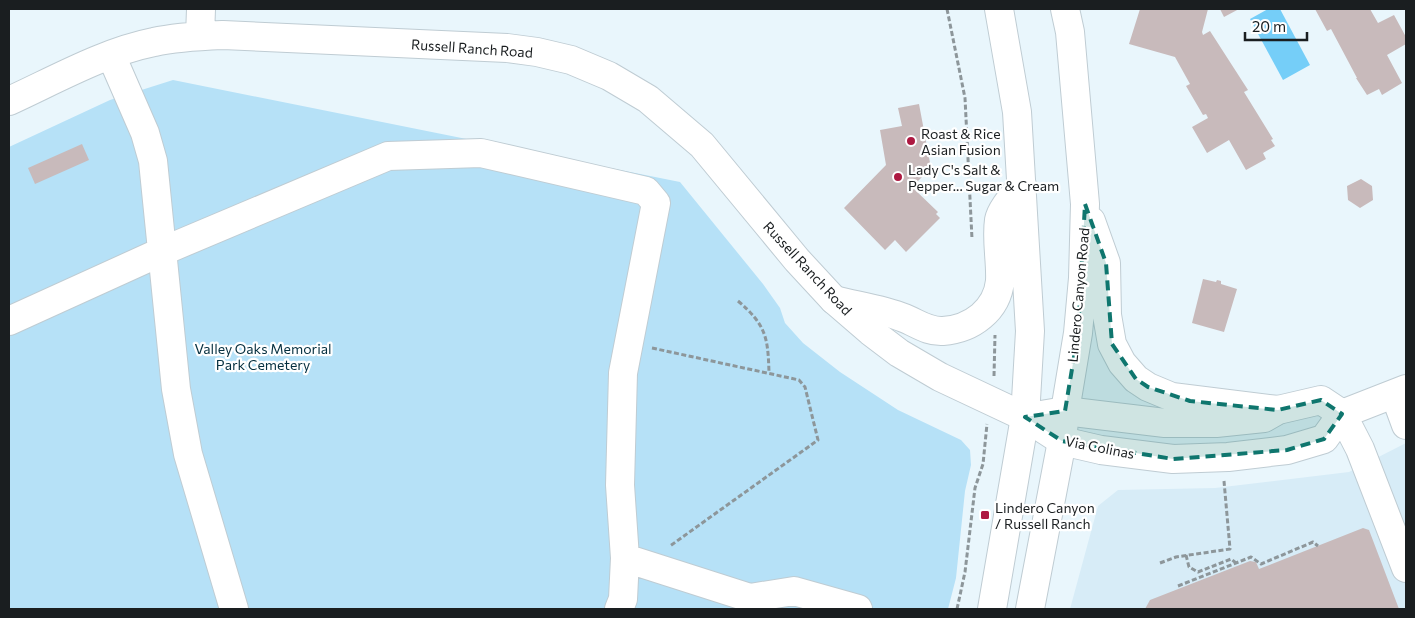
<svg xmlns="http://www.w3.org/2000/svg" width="1415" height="618" viewBox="0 0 1415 618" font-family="Commissioner,sans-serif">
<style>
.built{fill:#d7ecf7}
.green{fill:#b6e1f7}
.water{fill:#75cef8}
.building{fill:#c8babb}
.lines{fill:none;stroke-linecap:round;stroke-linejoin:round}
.minor-casing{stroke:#bfccd3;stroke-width:30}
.major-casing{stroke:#bfccd3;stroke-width:30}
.path{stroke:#8d969a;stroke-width:3;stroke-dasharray:5 2.5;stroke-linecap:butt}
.minor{stroke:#fff;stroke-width:28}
.major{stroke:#fff;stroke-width:28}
.marked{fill:#0f766e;fill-opacity:0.2;stroke:#0f766e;stroke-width:4;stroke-dasharray:10 6;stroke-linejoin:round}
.poi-dot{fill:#ad1941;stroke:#fff;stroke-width:2}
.labels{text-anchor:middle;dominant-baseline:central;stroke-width:4.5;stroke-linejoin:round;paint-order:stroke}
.street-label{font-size:14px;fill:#1a1e20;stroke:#fff}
.poi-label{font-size:14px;fill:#1a1e20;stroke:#fff;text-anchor:start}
.park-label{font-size:14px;fill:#042f3f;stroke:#fff}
</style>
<rect width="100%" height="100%" fill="#e9f6fc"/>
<!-- built -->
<path class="built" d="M1406 443V609H1070L1098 506 1118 490 1215 488 1349 472Z"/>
<!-- green -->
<path class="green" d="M173 80 680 182 763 284 780 308 785 323 803 343 840 372 898 410 961 440 970 450 971 465 965 491 956 578 948 609H9V147L110 100Z"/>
<!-- water -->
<path class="water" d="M1268 9H1280L1310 65 1283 80 1250 19Z"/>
<!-- building -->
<path class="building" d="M1140 9H1208L1202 32 1203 35 1210 31 1248 90 1244 92 1273 139 1271 140 1275 146 1263 153 1266 159 1246 170 1229 140 1207 153 1192 127 1208 118 1206 114 1203 115 1186 86 1190 84 1175 57 1129 44Z
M1220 9H1239L1224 17Z
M1315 9H1370L1378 23 1394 15 1406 37V44L1387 55 1402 83 1382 95 1379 89 1367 95 1356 78H1357L1331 29 1327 31Z
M919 104 931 168 912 187 938 212 936 214 940 218 906 252 895 240 885 250 844 208 886 165 880 130 902 126 898 108Z
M82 144 89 160 35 184 28 168Z
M1361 179 1372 186 1373 200 1360 208 1348 200 1347 186Z
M1203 279 1216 282 1217 280 1221 281V284L1237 289 1224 332 1192 323Z
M1363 528 1369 530 1399 609H1145L1150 600 1250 561 1256 562 1259 569Z"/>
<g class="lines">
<defs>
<path id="minor" d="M200 36 201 9
M111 55 145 133 153 161 176 389 188 454 234 609
M9 101C55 80 104 52 154 42 176 37 200 36 223 35L507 48 537 52 571 60 609 76 648 99 702 145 797 260 834 300 870 331 899 353 940 377 1025 417 1062 441 1101 450 1173 459 1228 457 1287 450 1324 439 1342 414 1406 389
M9 321 163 251 388 156 481 153 646 191 656 203 623 373 620 485 625 558 623 599 619 609
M1395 395 1406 425
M1041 415 1065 411 1165 423H1216L1264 418 1278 410 1321 400 1342 414 1360 449 1406 568
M625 558 750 598 794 591 858 609"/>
<path id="major" d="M1091 221 1106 263 1107 315 1112 344 1122 363 1136 379 1148 387 1172 397 1278 410
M834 300C857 306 882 309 904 318 917 323 928 332 943 331 972 329 997 310 1000 281 1001 261 996 240 999 220 1001 209 1015 194 1022 185
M992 609 1025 417 1030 331 1017 112 999 9
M1030 609 1062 441 1065 411 1078 333 1083 278 1085 204 1070 32 1065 9"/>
</defs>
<!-- minor casing -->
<use href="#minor" class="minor-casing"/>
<!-- major casing -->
<use href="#major" class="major-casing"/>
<!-- path -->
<path class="path" d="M947 9 965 98 972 239
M738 301C766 325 768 337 769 373
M652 348 799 380 805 387 818 440 670 546
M994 376 995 335
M1186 555 1189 567 1198 572 1231 559 1236 563
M1160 563 1176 557 1230 549 1224 481
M1178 586 1251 557 1261 564 1313 542 1318 546
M957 609 965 572 975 488 983 464 987 424"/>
<!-- minor -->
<use href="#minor" class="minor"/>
<!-- major -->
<use href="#major" class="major"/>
</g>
<!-- marked area -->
<path class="marked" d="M1085 204 1106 263 1112 344 1136 379 1148 387 1190 401 1278 410 1321 400 1342 414 1324 439 1287 450 1173 459 1062 441 1025 417 1065 411 1078 333Z"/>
<!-- markers -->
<g class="poi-dot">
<circle cx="911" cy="141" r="5"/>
<circle cx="898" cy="177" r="5"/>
<rect x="980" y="510" width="10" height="10" rx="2.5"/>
</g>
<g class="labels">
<!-- street labels -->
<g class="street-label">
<text transform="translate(472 48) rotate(4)">Russell Ranch Road</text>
<text transform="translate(808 268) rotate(47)">Russell Ranch Road</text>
<text transform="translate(1078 295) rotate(-85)">Lindero Canyon Road</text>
<text transform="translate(1100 447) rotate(11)">Via Colinas</text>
</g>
<!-- poi labels -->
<g class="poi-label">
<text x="921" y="133">Roast &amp; Rice<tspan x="921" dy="16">Asian Fusion</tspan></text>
<text x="908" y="169">Lady C's Salt &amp;<tspan x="908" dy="16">Pepper... Sugar &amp; Cream</tspan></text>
<text x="995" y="507">Lindero Canyon<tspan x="995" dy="16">/ Russell Ranch</tspan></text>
</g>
<!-- park labels -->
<g class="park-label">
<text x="263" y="348">Valley Oaks Memorial<tspan x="263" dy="16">Park Cemetery</tspan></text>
</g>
</g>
<!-- border -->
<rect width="1415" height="618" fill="none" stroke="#1a1e20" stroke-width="20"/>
<!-- scale -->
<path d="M1245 32v8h62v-8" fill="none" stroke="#1a1e20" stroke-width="2.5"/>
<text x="1252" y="32" font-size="15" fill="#1a1e20" stroke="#ffffff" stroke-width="4" paint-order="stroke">20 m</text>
</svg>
